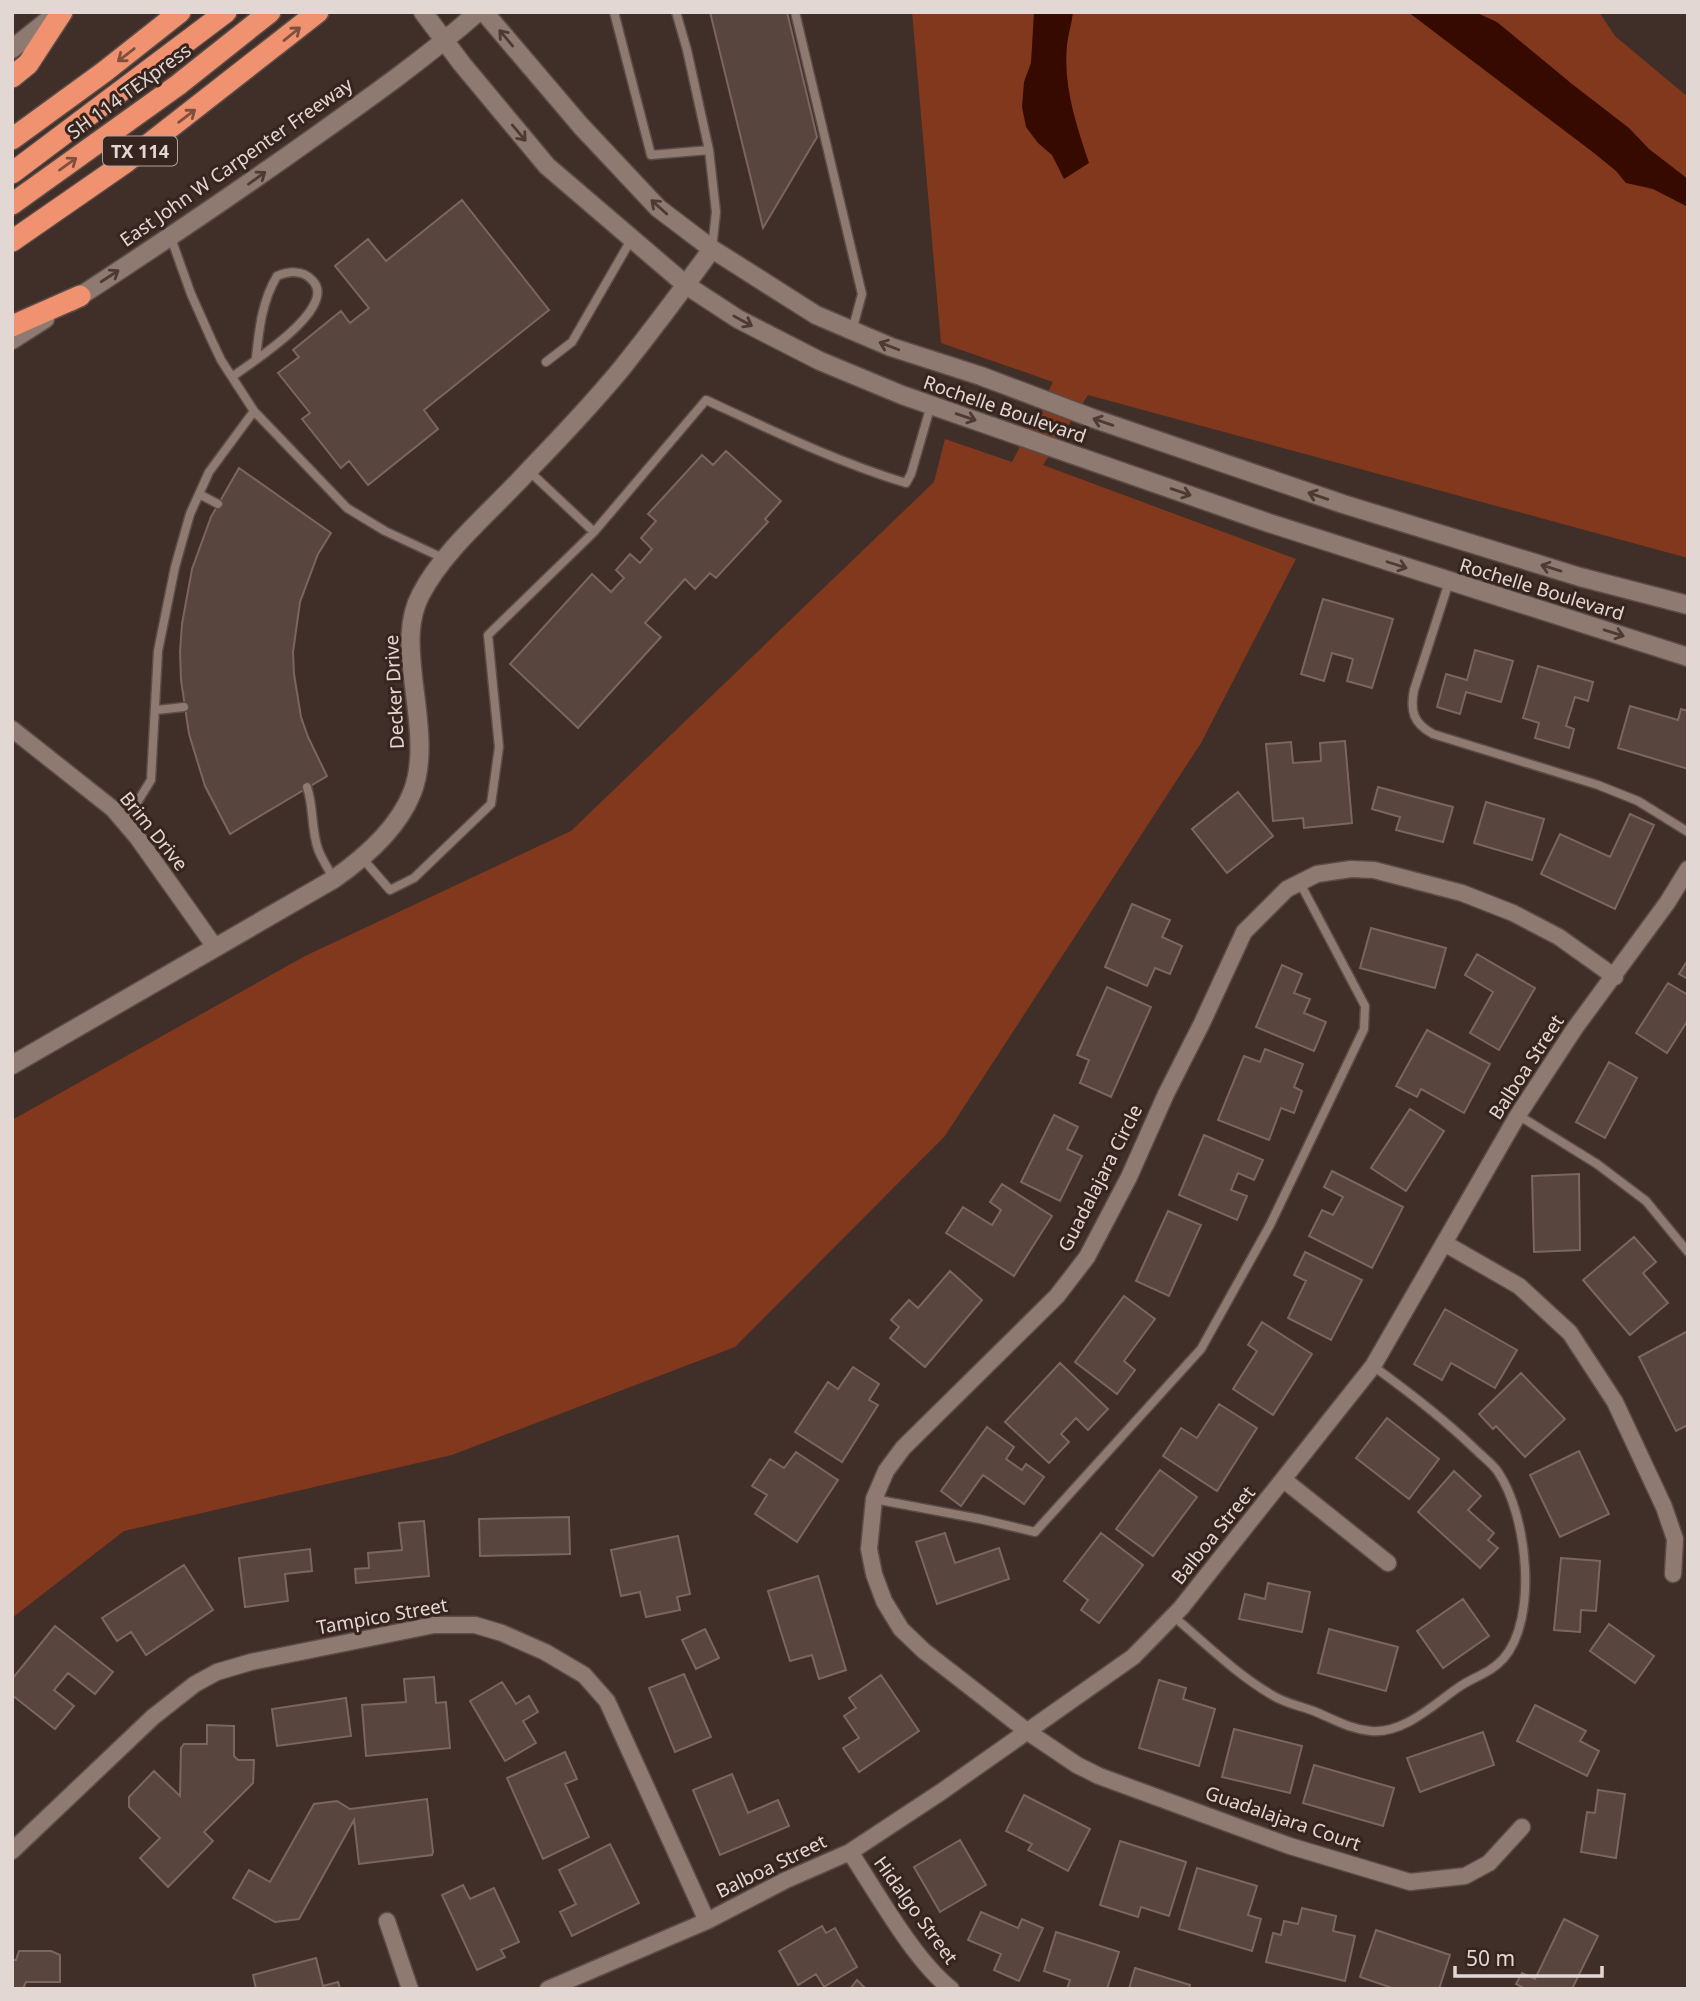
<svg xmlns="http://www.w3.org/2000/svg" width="1700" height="2001" viewBox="0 0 1700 2001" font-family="'Noto Sans',sans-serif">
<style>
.green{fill:#82381c}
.water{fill:#370a00}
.building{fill:#58453e;stroke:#7b665f;stroke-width:2}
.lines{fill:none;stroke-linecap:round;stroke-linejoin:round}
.lane-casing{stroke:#5b4c47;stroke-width:11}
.street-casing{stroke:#5b4c47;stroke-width:19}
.secondary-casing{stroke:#5b4c47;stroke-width:21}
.highway-casing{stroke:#5b4c47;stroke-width:24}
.lane{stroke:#8f7a72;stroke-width:8}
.street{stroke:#8f7a72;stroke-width:16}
.secondary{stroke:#8f7a72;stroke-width:18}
.highway{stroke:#f09270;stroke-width:21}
.oneway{stroke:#80503f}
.oneway2{stroke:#4c3a33}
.labels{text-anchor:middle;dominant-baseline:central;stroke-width:6;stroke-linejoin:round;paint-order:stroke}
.shield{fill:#36241e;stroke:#afa19d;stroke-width:2}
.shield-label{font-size:18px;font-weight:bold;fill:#e3d7d3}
.street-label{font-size:19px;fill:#e3d7d3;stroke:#36241e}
</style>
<rect width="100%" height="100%" fill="#402e28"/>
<!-- green -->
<path class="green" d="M912 12H1599L1615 36 1688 97V558L1088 395 1043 465 1296 559 1201 743 945 1136 735 1347 452 1455 124 1531 12 1618V1120L305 956 571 831 934 482 945 439 1012 462 1053 382 941 343Z"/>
<!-- water -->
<path class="water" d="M1034 12H1073C1072 23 1068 34 1067 45 1063 86 1076 124 1089 163L1064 179 1052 155 1038 143 1026 127 1022 107 1024 82 1031 63Z
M1408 12H1475L1497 22 1572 84 1629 128 1649 149 1688 179V207L1653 189 1626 183 1616 171 1594 153Z"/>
<!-- building -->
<path class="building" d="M710 12H787L817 137 763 228Z
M462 200 549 310 424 410 438 429 368 485 349 461 341 468 302 419 310 413 278 373 299 357 293 350 341 311 350 323 369 308 335 266 368 239 386 261Z
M726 451 781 501 765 519 768 522 716 578 710 573 695 589 685 579 645 623 661 637 578 728 510 664 592 574 611 592 624 578 616 570 630 554 640 563 652 549 641 538 656 521 648 514 702 455 713 465Z
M239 468 331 533 318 554 300 602 293 652 294 674 301 717 308 737 327 776 230 834 205 786 189 734 181 680 180 652 182 624 192 569 211 517Z
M1323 599 1393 619 1372 688 1347 681 1353 659 1332 653 1324 681 1301 674Z
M1475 650 1513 661 1501 702 1466 692 1460 714 1437 707 1446 674 1467 680Z
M1538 666 1593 682 1588 701 1575 697 1566 726 1574 729 1569 748 1535 738 1539 723 1523 718Z
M1630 706 1678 720 1681 709 1688 711V769L1618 748Z
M1345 741 1352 823 1304 828 1303 818 1273 821 1266 744 1291 742 1293 763 1321 761 1320 743Z
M1378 787 1453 807 1443 842 1396 830 1400 817 1372 809Z
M1238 792 1273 836 1227 873 1192 829Z
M1486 802 1544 819 1532 860 1474 843Z
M1630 814 1654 825 1615 909 1541 874 1560 834 1610 857Z
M1132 904 1170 920 1162 937 1182 946 1170 974 1155 968 1147 986 1105 967Z
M1371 928 1446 948 1435 988 1360 968Z
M1477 954 1535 988 1499 1050 1470 1033 1493 992 1465 975Z
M1688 960V979L1679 974Z
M1282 965 1302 974 1294 993 1310 999 1304 1013 1326 1022 1314 1051 1256 1027Z
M1668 983 1688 995V1020L1667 1053 1636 1033Z
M1107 987 1151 1007 1111 1097 1080 1083 1089 1060 1077 1055Z
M1427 1030 1490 1064 1464 1113 1421 1089 1417 1097 1396 1086Z
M1265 1049 1303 1064 1294 1087 1302 1091 1294 1113 1281 1108 1269 1140 1218 1120 1244 1056 1260 1062Z
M1609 1062 1637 1078 1605 1138 1576 1122Z
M1410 1109 1444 1131 1406 1191 1371 1168Z
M1054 1115 1078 1127 1067 1149 1082 1156 1060 1201 1021 1182Z
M1204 1135 1263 1160 1254 1180 1238 1173 1231 1190 1247 1196 1237 1220 1179 1195Z
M1332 1171 1403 1207 1372 1268 1309 1236 1322 1210 1333 1215 1343 1197 1324 1187Z
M1579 1174 1580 1250 1534 1252 1532 1176Z
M1002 1184 1052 1216 1014 1276 946 1233 963 1207 992 1225 1001 1210 990 1202Z
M1168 1211 1201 1225 1169 1296 1136 1281Z
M1634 1237 1656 1262 1643 1273 1668 1303 1630 1335 1583 1280Z
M1305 1252 1362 1280 1331 1340 1288 1318 1306 1281 1294 1275Z
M950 1271 982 1300 925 1367 890 1338 899 1327 891 1320 909 1300 918 1308Z
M1124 1296 1155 1319 1124 1361 1135 1370 1117 1394 1075 1362Z
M1445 1309 1517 1350 1495 1388 1451 1363 1442 1380 1414 1364Z
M1262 1322 1312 1354 1273 1415 1233 1389 1257 1351 1248 1345Z
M1688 1331V1425L1676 1431 1639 1357Z
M1060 1363 1108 1409 1088 1430 1076 1418 1061 1434 1069 1442 1049 1463 1005 1422Z
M853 1367 879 1384 869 1400 878 1405 842 1462 795 1432 828 1382 838 1389Z
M1521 1373 1565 1419 1525 1457 1496 1426 1493 1429 1479 1414Z
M1219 1404 1257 1428 1217 1491 1163 1456 1181 1428 1197 1438Z
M1387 1418 1439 1459 1409 1499 1356 1458Z
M987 1427 1014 1447 1006 1459 1022 1470 1026 1464 1044 1477 1024 1504 983 1475 961 1506 941 1491Z
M1579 1451 1609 1514 1560 1537 1530 1475Z
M796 1452 838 1480 797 1542 755 1514 767 1495 752 1486 770 1459 784 1468Z
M1160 1470 1197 1497 1153 1556 1116 1529Z
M1454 1471 1481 1496 1468 1510 1494 1533 1488 1540 1498 1548 1480 1568 1418 1512Z
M569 1517 570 1554 480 1556 479 1519Z
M424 1521 429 1576 356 1583 355 1569 369 1568 368 1553 402 1550 399 1523Z
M945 1533 955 1563 999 1548 1009 1579 937 1604 916 1542Z
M1101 1533 1143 1565 1099 1623 1081 1610 1088 1600 1064 1581Z
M678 1536 690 1594 677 1597 680 1610 646 1617 640 1592 621 1596 611 1550Z
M310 1549 312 1571 285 1574 288 1601 245 1607 239 1558Z
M1561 1558 1600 1561 1596 1611 1581 1610 1580 1632 1554 1630Z
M184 1565 213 1610 146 1655 131 1632 117 1641 102 1618Z
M818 1576 846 1670 819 1679 812 1655 790 1661 768 1591Z
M1268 1583 1310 1592 1302 1632 1239 1619 1245 1594 1265 1599Z
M1463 1599 1489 1636 1443 1668 1417 1631Z
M1609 1624 1654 1656 1635 1683 1590 1651Z
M55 1626 113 1672 95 1694 68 1673 54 1690 74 1706 55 1729 12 1695V1679Z
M705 1629 719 1658 696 1669 682 1640Z
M1329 1629 1398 1647 1386 1691 1318 1673Z
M684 1674 711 1737 675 1752 649 1688Z
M881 1675 919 1731 859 1772 843 1748 859 1738 844 1716 856 1708 849 1698Z
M434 1677 436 1703 446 1702 450 1748 366 1756 362 1705 406 1702 404 1679Z
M1159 1680 1186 1688 1183 1699 1215 1709 1199 1766 1139 1748Z
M502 1682 516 1704 529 1696 538 1712 523 1721 536 1743 505 1761 470 1701Z
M346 1698 351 1736 277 1746 272 1709Z
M1535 1705 1586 1731 1580 1741 1599 1751 1587 1776 1517 1741Z
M207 1725 234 1726V1756L238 1760H254L253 1783 204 1832 213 1841 168 1887 140 1858 160 1838 129 1807V1797L154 1771 180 1796 181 1748 184 1744H207Z
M1234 1729 1302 1746 1290 1793 1222 1777Z
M1483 1732 1494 1765 1420 1792 1407 1758Z
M565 1752 577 1779 565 1784 589 1837 543 1859 507 1778Z
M1314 1765 1394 1788 1383 1826 1303 1803Z
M732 1774 748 1813 778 1800 789 1826 720 1855 693 1790Z
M1598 1790 1625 1794 1616 1858 1581 1852 1587 1812 1595 1813Z
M1024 1795 1090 1829 1068 1871 1028 1850 1032 1844 1006 1831Z
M427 1799 433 1852 432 1855 359 1864 354 1820 299 1919 275 1922 233 1898 249 1870 270 1882 314 1804 337 1801 350 1809Z
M960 1840 986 1885 940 1912 914 1867Z
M1120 1841 1186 1862 1169 1916 1141 1907 1138 1917 1100 1905Z
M610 1844 639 1903 572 1936 560 1912 576 1904 559 1870Z
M1197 1868 1257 1886 1248 1915 1261 1919 1252 1951 1179 1929Z
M463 1885 470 1899 494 1888 519 1942 501 1950 505 1957 477 1970 442 1895Z
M1302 1908 1336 1916 1333 1931 1355 1936 1345 1981 1266 1962 1273 1933 1281 1935 1284 1921 1298 1924Z
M981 1912 1018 1928 1022 1919 1043 1928 1019 1981 994 1970 1001 1954 968 1940Z
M1564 1919 1598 1936 1572 1989H1521L1522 1987 1516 1984 1522 1973 1535 1979Z
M822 1926 826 1933 835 1928 857 1967 824 1987 816 1974 798 1985 779 1951Z
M1376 1930 1450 1955 1439 1989H1395L1360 1977Z
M1056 1932 1119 1952 1107 1989H1067L1070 1980 1044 1971Z
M19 1951H51L60 1955V1982H26L23 1989H12V1960H16Z
M316 1958 323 1986 338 1982 340 1989H256L253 1975Z
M1135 1968 1190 1985 1189 1989H1129Z
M857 1980 866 1989H850Z"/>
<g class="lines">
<defs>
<path id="lane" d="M614 12 651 155 709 150
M676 12 687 50 709 150 716 212 712 249
M795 12 862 294 852 331
M171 238 191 294 212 341 221 360 254 411 347 508 385 531 445 559
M546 362 572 342 631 240
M232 377C252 362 340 307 312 280 303 270 289 271 277 276 262 301 259 329 256 358
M199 494 218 504
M594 532 706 400C771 430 837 462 906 483L911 474 931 405
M1449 582 1414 690C1410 711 1413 723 1433 734L1598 785 1638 801 1688 832
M156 710 184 707
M307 787C314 808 311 829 318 849 322 860 329 870 334 879
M125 822 151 780 158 651 175 567 190 514 209 472 254 411
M363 859 390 890 414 878 491 804 499 747 488 635 594 532 529 471
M1518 1115 1597 1164 1646 1201 1688 1252
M874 1499 980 1519 1035 1532 1201 1349 1270 1225 1364 1029 1365 1006 1300 883
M1173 1616C1205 1643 1236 1674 1272 1695 1286 1704 1302 1706 1316 1712 1335 1720 1350 1729 1371 1731 1404 1734 1434 1704 1459 1687 1475 1676 1489 1674 1503 1659 1539 1619 1527 1514 1498 1472 1493 1464 1483 1457 1476 1450 1444 1419 1409 1392 1373 1366"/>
<path id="street" d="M12 729 113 809 137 837 215 947
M1444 1243 1519 1286 1570 1333 1615 1402 1664 1507 1675 1539 1673 1574
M1284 1480 1388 1563
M1522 1827 1489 1863 1465 1876 1410 1882 1290 1846 1099 1776 1077 1765 1028 1732 924 1651 901 1629 884 1601 874 1574 869 1549 874 1499 886 1471 903 1448 1057 1296 1087 1257 1129 1177 1166 1094 1202 1023 1244 932 1287 889 1317 874 1351 869 1374 870 1462 893 1513 913 1559 937 1615 977
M12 1851 153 1717 195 1684 217 1672 251 1662 434 1625H475L502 1633 545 1652 584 1675 607 1701 707 1921
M850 1852C877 1893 914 1960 951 1989
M387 1921 410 1989
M548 1989 707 1921 786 1880 850 1852 941 1792 1133 1657 1181 1608 1373 1366 1518 1115 1575 1028 1667 903 1688 869"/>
<path id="secondary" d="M423 12 462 64 547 166 686 285 738 319 820 361 902 395 1269 523 1688 657
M484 12 581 126 658 208 712 249 816 315 891 347 981 376 1092 418 1343 504 1580 577 1688 605
M12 49 56 14
M71 302C154 248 237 192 317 135 372 96 427 57 478 12
M12 340 45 319
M12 1065 334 879C364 858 398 828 412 793 426 758 417 713 413 677 410 649 407 620 421 594 445 548 494 509 529 470 561 437 593 403 622 368 653 329 683 289 712 249"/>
<path id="highway" d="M12 77 28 64 62 12
M12 139 104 72 180 12
M12 173 226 12
M12 204 178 85 270 12
M12 241 126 162 318 12
M12 326 80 296"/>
</defs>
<!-- lane casing -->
<use href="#lane" class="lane-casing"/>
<!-- street casing -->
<use href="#street" class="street-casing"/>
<!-- secondary casing -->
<use href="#secondary" class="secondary-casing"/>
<!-- highway casing -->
<use href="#highway" class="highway-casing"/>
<!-- lane -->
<use href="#lane" class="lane"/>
<!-- street -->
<use href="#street" class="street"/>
<!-- secondary -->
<use href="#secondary" class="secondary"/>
<!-- highway -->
<use href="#highway" class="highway"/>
</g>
<!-- one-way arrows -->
<defs><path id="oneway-shaft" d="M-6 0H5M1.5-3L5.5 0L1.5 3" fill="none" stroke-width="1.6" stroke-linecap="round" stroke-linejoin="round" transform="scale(1.75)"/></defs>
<g class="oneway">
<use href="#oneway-shaft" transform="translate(292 34) rotate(-39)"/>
<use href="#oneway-shaft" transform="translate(126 55) rotate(142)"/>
<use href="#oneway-shaft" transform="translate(187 116) rotate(-37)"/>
<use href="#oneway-shaft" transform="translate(68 164) rotate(-36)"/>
</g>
<g class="oneway2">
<use href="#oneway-shaft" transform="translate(506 38) rotate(-130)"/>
<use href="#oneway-shaft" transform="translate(519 133) rotate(50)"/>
<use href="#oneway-shaft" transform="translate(257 178) rotate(-36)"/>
<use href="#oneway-shaft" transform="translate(659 207) rotate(-138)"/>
<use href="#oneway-shaft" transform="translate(110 276) rotate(-33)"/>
<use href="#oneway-shaft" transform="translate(743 321) rotate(29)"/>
<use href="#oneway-shaft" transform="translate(889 346) rotate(-159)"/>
<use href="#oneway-shaft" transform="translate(966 417) rotate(19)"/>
<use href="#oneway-shaft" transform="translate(1103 422) rotate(-161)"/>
<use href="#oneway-shaft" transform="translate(1181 492) rotate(19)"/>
<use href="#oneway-shaft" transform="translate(1318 496) rotate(-161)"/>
<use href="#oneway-shaft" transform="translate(1397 565) rotate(18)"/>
<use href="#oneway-shaft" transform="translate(1551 568) rotate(-163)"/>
<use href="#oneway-shaft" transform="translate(1614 633) rotate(17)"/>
</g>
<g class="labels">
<!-- shield labels -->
<rect class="shield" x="103" y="136.5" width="74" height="29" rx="5"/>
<g class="shield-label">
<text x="140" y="151">TX 114</text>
</g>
<!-- street labels -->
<g class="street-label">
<text transform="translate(129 91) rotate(-36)">SH 114 TEXpress</text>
<text transform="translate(236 162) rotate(-35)">East John W Carpenter Freeway</text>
<text transform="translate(1005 409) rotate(19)">Rochelle Boulevard</text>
<text transform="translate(1542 589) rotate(17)">Rochelle Boulevard</text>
<text transform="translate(394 692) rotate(-93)">Decker Drive</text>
<text transform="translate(154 831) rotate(51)">Brim Drive</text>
<text transform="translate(1526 1067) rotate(-57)">Balboa Street</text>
<text transform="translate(1100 1178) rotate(-63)">Guadalajara Circle</text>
<text transform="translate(1213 1535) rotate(-51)">Balboa Street</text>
<text transform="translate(382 1616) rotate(-10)">Tampico Street</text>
<text transform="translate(1283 1818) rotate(19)">Guadalajara Court</text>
<text transform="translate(771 1866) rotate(-26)">Balboa Street</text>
<text transform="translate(916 1910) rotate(54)">Hidalgo Street</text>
</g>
</g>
<!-- border -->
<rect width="1700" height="2001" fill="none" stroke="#e3d7d3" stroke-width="28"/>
<!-- scale -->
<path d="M1455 1966v10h147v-10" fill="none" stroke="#e3d7d3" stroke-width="3.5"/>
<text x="1466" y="1966" font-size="21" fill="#e3d7d3" stroke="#36241e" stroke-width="5" paint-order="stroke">50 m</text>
</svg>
